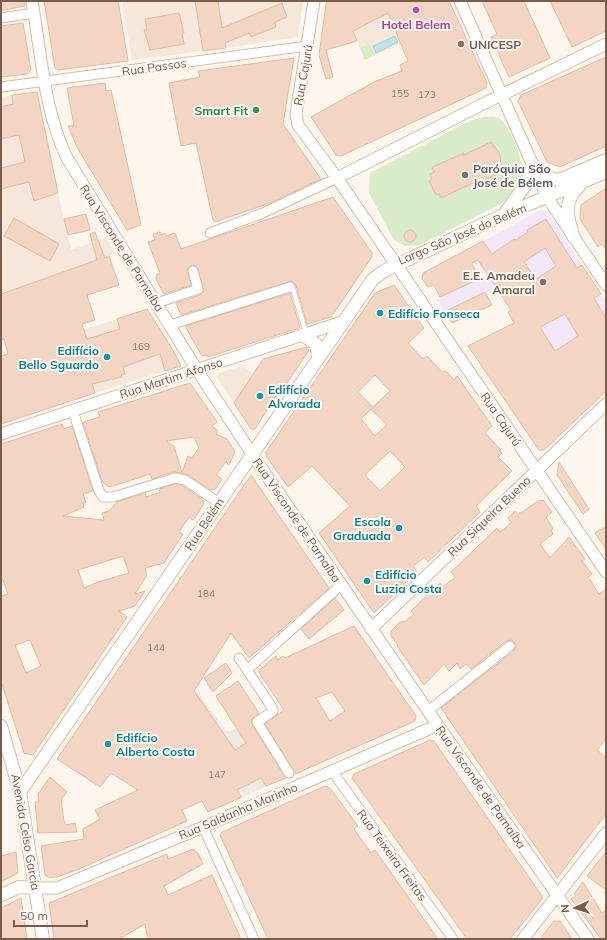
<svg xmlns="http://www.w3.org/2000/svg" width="607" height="940" viewBox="0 0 607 940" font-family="Mulish,sans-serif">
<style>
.residential{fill:#f5e8da}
.industrial{fill:#efe9e4}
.education{fill:#f3e8fa}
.green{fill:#d8ecc9}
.water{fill:#bfe3e8;stroke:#a5d3da}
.building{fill:#f3d5c3;stroke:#e6bba3;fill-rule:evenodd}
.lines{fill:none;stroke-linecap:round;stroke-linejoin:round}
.service-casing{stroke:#d1beb0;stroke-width:6}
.minor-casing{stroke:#d1beb0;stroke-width:11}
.tertiary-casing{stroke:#d1beb0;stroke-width:13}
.secondary-casing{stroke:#d6c0b0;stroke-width:14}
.service{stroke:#fff;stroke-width:4.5}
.minor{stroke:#fff;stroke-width:9}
.tertiary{stroke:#fff;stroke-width:11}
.secondary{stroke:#fff;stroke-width:12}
.hotel-dot{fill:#d1479c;stroke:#fffaf3;stroke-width:1.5}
.education-dot{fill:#8d6e63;stroke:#fffaf3;stroke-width:1.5}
.leisure-dot{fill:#2e9e5b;stroke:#fffaf3;stroke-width:1.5}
.worship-dot{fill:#6b7280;stroke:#fffaf3;stroke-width:1.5}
.culture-dot{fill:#0f9aa8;stroke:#fffaf3;stroke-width:1.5}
.labels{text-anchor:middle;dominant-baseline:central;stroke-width:4;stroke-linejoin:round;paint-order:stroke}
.number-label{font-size:10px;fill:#987a6a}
.hotel-label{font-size:12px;font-weight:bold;fill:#b23c85;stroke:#fffaf3}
.education-label{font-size:12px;font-weight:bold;fill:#785e54;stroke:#fffaf3;text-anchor:start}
.street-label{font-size:12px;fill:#7a5c4d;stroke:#fffaf3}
.leisure-label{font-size:12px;font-weight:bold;fill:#27864d;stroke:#fffaf3;text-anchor:end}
.worship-label{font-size:12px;font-weight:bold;fill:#5b616d;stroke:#fffaf3;text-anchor:start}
.culture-label{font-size:12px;font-weight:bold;fill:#0d838f;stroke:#fffaf3;text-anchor:start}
</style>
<rect width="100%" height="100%" fill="#fdf6ec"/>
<!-- residential -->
<path class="residential" d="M122 1H195L203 51 132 60Z
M218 1H303L298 37 226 48Z
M341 1H395L390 18 401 44 365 60Z
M12 95 33 201 58 193 71 250 106 238 115 254 1 293V97Z
M145 310 165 371 95 393 76 332Z
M242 366 281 392 263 417 248 404 239 411 217 377 219 373Z"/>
<!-- industrial -->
<path class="industrial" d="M195 689 227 732 246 725 281 780 245 796 186 702Z"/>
<!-- education -->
<path class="education" d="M541 210 547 211 606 302V318L555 351 532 314 514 323 508 312 511 310 497 287 444 312 436 299 486 276 479 264 475 266 465 251Z"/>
<!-- green -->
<path class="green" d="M369 44 375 55 365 60 360 48Z
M485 117C489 117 494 116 498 118 511 124 527 169 522 183 520 188 516 193 514 197L420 245 405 246 394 240 369 193 370 173 472 120Z"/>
<!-- water -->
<path class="water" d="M395 36 398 42 376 53 373 46Z"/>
<!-- building -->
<path class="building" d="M1 1H25V6L4 10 1 9Z
M44 1H118L128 61 58 70 55 68Z
M195 1H218L222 28 282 3 287 17 275 22 276 27 251 37 249 33 225 43 226 48 203 51Z
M328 1H449L487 83 486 88 341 156 336 155 311 117 374 82 402 71 400 65 408 61 388 13 353 31 357 41 326 50 333 77 326 79 319 55 326 4Z
M482 1H524L550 58 509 77 491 37 497 34Z
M550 1H606V31L572 47Z
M179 13 184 33H182L184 44 150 50 144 30H147L145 19Z
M23 23 31 70 27 74 1 77V26Z
M606 57V146L560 167 547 162 518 101 521 95Z
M294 58 283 124 321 179 270 203 215 222 213 220 196 143 181 146 169 83 200 77 198 71Z
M105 83 106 91 111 90 141 225 127 230 78 149 68 126H74L67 88Z
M37 92 58 193 34 201 29 182 1 189V168L25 162 19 135 1 139V107L13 104 12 95Z
M491 142 500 154 501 163 504 171 485 180 483 184 475 182 441 198 439 194 436 195 429 181 432 179 430 174 434 172 432 167 464 153 462 156Z
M606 188V249L601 244 598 247 580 219 581 205Z
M333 197 372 253V257L331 317 307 324 296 285 291 281 181 315 176 303 200 295 204 291 197 267 192 265 187 269 191 285 164 294 156 279V275L160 273 148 242 155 240 153 234 160 232 161 235 165 233 166 236 175 233 181 249Z
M86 214 90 230 68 235 64 219Z
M14 218 59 244 50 261 4 236Z
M546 219 577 268 582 265 601 294 594 298 606 318V391L544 450H539L468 346 514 323 508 312 511 310 478 260 472 263 479 279 440 297 434 285 428 287 422 279 423 273 483 241 492 254 514 239 516 240 528 232 527 230ZM545 248 556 266 536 279 524 262ZM565 314 578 336 555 351 540 327Z
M404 236a6 6 0 1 1 12 0a6 6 0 1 1-12 0Z
M95 232 105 258 109 256 119 285 87 295 95 320 82 324 87 339 120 329 117 319 147 309 173 350 181 366 165 371 160 354 123 367 125 374 121 375 122 377 92 384 95 393 1 424V356L8 354 4 339 1 340V294L97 260 90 234Z
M394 285 424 328 408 343 423 359 427 356 442 372 446 371 454 380 457 376 492 426 485 433 501 450 499 451 502 453 498 457 512 471 476 506 480 512 478 514 428 562 425 557 413 566 417 572 374 613 319 533 350 506 312 466 288 487 266 456V452L375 293ZM375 375 390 391 371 409 387 425 375 436 361 419 373 407 358 392ZM390 451 405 467 380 491 365 475Z
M485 292 492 305 452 323 444 312Z
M290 293 300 327 299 328 208 357 207 355 202 356 186 328V326Z
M307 347 309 350 281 392 279 391 255 429H251L234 403 263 359Z
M190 383 217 422 212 426 218 431 216 434 227 439 235 452 229 465 226 462 216 475 222 479 215 489 211 490 188 475 182 473 188 456 192 458 199 448 194 437 166 441 174 446 182 473 173 472 152 479 150 474 110 487 106 485 102 481 83 422 100 417 98 412Z
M62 424 64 429 72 426 93 491 83 494 86 503H83L84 507 63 516 104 520 102 513 109 511 117 502 145 493 146 497 160 492 159 489 175 484 183 486 203 500 204 504 193 520 189 517 179 532 183 534 164 563 145 568 147 575 135 594 145 591 135 606 119 611 127 617 33 755 24 753 1 681V596L8 594 3 580H1V444ZM123 556 129 573 98 582 84 588 78 570ZM30 640 41 666 26 673 15 645Z
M559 462 589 509 583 514 557 475Z
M251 475 329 588 249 658 231 633 194 691 235 750 246 743 216 696 238 681 259 713 252 719V725L286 778 266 786 261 778 237 790 242 797 208 812 202 801 182 810 187 821 79 869 60 876 49 878 45 875 41 846 84 839 83 829 100 819 95 810 138 790 111 773 100 787 57 759Z
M539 500 540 501 543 500 552 512 546 517 553 529 551 530 553 534 540 544 550 558 569 537 585 559 582 561 592 574 588 577 599 594 606 589V739L597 750 606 758V814L557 878 441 708 514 651 516 648 515 643 512 640 506 641 471 669 466 664 460 669 457 663 449 671 444 664 424 685 397 646 398 645 391 636V631L400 622 406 621 414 614 411 611 440 583 443 587 455 577 451 572 497 528 500 532 511 523 508 518 515 511 518 515Z
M606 526V549L595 533Z
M335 598 344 610 309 639 301 629Z
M354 626 416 716 415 721 295 774 265 724 284 710 258 671 276 656 278 660 283 656 285 658ZM332 692 345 711 330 721 316 698Z
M226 663 232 673 213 692 204 678Z
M430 740 434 741 542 896V899L510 939H467L352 778 354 774Z
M50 777 67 792 61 799 64 821 66 825 75 823 77 832 38 833 35 802H39L38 794Z
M325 786 330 788 358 826 354 829 371 853 375 850 438 939H268L220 835 222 832Z
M193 849 198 853 203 864 164 886 168 895 212 875 241 939H148L145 924 119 939H54L49 903 167 854 168 859Z
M16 852 18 873 1 882V856Z
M606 852V890L587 876Z
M583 882 602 913 606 910V939H601L571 899 576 896 574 894Z
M21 898 27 939H1V908Z
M554 921H560L572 939H540Z"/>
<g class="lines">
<defs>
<path id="service" d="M290 287 293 289 306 333"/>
<path id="minor" d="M1 18 34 13
M1 87 308 46
M210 233 263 213 337 178
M157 303 198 289 193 271
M170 325 290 287
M73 411 99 491 103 497H113L175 478 185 480 219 503
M239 658 273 709V711L257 722 289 773
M248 669 341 585
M428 711 510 646
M332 771 453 939
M203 827 254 939"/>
<path id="tertiary" d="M32 1C41 52 44 111 67 158L197 370 252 454 428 711 588 939
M314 1 296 114 298 125 337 178 606 572
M460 1 547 197 606 285
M337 178 481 105 606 44
M1 434 342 322
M371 629 606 404
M36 888H57L203 827 438 725
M523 939 606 833"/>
<path id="secondary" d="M532 164 546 177 559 180 606 160
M505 213 527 183 532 164
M574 238C567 216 562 203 580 185
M303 335 316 344 318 357
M1 726 20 792 43 939
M20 792 373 279 384 271 503 215 606 172
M1 895 19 887 36 888"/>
</defs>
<!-- service casing -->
<use href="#service" class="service-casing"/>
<!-- minor casing -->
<use href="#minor" class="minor-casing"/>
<!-- tertiary casing -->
<use href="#tertiary" class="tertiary-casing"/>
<!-- secondary casing -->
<use href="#secondary" class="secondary-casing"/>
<!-- service -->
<use href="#service" class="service"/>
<!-- minor -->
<use href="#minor" class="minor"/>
<!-- tertiary -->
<use href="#tertiary" class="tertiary"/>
<!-- secondary -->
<use href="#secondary" class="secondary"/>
</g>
<!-- markers -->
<circle class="hotel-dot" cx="416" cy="10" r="4"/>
<g class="education-dot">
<circle cx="461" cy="44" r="4"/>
<circle cx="543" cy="282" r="4"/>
</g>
<circle class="leisure-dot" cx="256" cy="110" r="4"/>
<circle class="worship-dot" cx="465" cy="175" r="4"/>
<g class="culture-dot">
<circle cx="380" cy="313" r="4"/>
<circle cx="107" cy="357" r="4"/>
<circle cx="260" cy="396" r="4"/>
<circle cx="399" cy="528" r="4"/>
<circle cx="367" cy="581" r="4"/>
<circle cx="108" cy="744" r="4"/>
</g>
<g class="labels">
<!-- number labels -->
<g class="number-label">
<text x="400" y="93">155</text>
<text x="427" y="94">173</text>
<text x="141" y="346">169</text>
<text x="206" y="593">184</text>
<text x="156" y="647">144</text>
<text x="217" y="774">147</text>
</g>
<!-- hotel labels -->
<g class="hotel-label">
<text x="416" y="24">Hotel Belem</text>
</g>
<!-- education labels -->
<g class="education-label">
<text x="469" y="44">UNICESP</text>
<text x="535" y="275" text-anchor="end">E.E. Amadeu<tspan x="535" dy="14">Amaral</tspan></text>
</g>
<!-- street labels -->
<g class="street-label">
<text transform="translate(154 67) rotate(-8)">Rua Passos</text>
<text transform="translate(303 75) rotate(-80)">Rua Cajurú</text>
<text transform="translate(462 234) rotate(-23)">Largo São José do Belém</text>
<text transform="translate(122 248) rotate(58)">Rua Visconde de Parnaíba</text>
<text transform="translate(171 378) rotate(-18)">Rua Martim Afonso</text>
<text transform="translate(501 419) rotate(56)">Rua Cajurú</text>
<text transform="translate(489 516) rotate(-44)">Rua Siqueira Bueno</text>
<text transform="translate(297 520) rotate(56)">Rua Visconde de Parnaíba</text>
<text transform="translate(204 524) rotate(-56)">Rua Belém</text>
<text transform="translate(481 787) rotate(55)">Rua Visconde de Parnaíba</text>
<text transform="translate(238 811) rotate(-23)">Rua Saldanha Marinho</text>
<text transform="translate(26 832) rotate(80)">Avenida Celso Garcia</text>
<text transform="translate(392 855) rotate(54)">Rua Teixeira Freitas</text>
</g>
<!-- leisure labels -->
<g class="leisure-label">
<text x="248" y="110">Smart Fit</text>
</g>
<!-- worship labels -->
<g class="worship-label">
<text x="473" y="168">Paróquia São<tspan x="473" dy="14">José de Bélem</tspan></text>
</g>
<!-- culture labels -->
<g class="culture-label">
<text x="388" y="313">Edifício Fonseca</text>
<text x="99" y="350" text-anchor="end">Edifício<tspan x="99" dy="14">Bello Sguardo</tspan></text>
<text x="268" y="389">Edifício<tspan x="268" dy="14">Alvorada</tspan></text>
<text x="391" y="521" text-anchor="end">Escola<tspan x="391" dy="14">Graduada</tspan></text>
<text x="375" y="574">Edifício<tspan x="375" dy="14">Luzia Costa</tspan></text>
<text x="116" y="737">Edifício<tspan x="116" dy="14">Alberto Costa</tspan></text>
</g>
</g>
<!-- border -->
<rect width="607" height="940" fill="none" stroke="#7a5c4d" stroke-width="4"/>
<!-- north arrow -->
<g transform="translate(575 908) rotate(266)" stroke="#fffaf3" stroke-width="3" paint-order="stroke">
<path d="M0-3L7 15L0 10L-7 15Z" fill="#7a5c4d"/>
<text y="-6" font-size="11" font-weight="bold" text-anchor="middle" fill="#7a5c4d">N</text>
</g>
<!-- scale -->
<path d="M14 920v6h73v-6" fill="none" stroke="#7a5c4d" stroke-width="2"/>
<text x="20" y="920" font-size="12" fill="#7a5c4d" stroke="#fffaf3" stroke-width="3" paint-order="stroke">50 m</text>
</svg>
